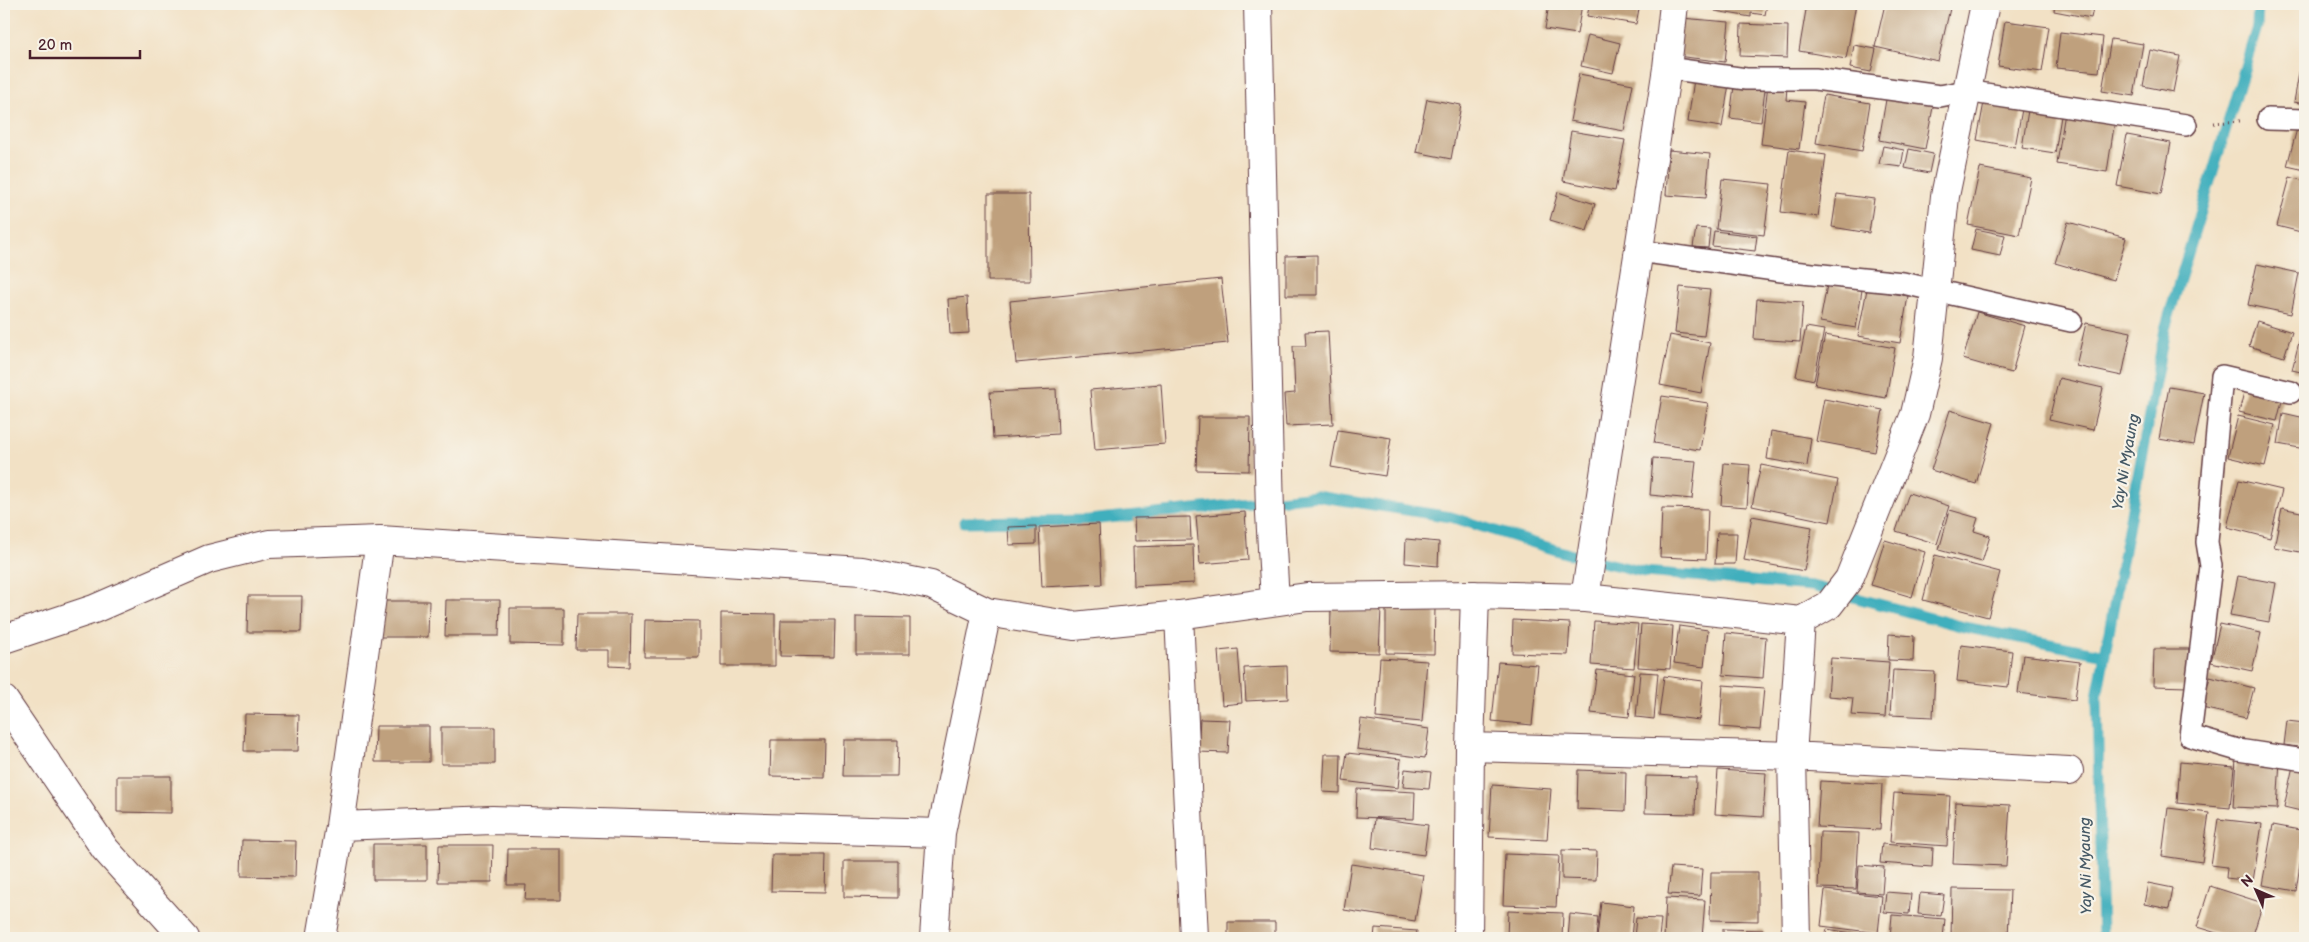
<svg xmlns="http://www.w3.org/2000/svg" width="2309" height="942" viewBox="0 0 2309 942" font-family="'Balsamiq Sans',sans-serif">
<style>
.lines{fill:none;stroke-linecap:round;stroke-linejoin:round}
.stream{stroke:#41afbd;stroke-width:11}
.building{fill:#bfa07d}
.service-casing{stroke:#633c42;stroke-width:24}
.minor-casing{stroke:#633c42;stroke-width:30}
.path{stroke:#633c42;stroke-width:3;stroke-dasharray:1 4;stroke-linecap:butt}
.service{stroke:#fff;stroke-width:21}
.minor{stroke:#fff;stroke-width:28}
.labels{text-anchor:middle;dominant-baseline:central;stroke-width:4.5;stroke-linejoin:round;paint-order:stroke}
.water-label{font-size:15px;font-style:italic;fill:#465965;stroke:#f7f3e8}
</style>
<rect width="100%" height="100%" fill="#f7f3e8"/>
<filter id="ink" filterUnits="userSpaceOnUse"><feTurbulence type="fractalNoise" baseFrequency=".02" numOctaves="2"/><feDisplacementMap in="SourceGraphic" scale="10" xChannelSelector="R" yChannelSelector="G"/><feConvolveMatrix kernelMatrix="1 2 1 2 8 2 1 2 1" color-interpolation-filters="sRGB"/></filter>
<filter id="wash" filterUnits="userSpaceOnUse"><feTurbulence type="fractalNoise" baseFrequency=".0096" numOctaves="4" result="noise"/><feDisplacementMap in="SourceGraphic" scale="20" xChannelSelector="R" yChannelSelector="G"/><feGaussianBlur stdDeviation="1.12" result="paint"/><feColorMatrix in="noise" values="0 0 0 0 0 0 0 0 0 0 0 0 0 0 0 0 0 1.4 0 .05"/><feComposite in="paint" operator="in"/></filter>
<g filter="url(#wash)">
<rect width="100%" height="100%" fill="#f2e1c5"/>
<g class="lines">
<!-- stream -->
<path class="stream" d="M964 522 1089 520 1316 496 1451 517 1569 554 1644 572 1812 586 1964 627 2105 655
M2102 938 2097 697 2165 329 2257 27 2258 4"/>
</g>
<g id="blocks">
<!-- building -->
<path class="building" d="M1549 4H1582L1577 34 1545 29Z
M1590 4H1640L1636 24 1587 16Z
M1716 4H1767L1765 15 1751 13V17L1715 11Z
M1807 4H1856L1846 59 1799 51Z
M1885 4H1951L1938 61 1875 47Z
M2055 4H2094L2091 18 2054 11Z
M1681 18 1729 22 1725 62 1677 56Z
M2005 21 2049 27 2042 72 1998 66Z
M1741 24 1788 26 1787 58 1740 56Z
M2060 32 2103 37 2099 72 2056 68Z
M1588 35 1620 43 1613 73 1581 66Z
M2111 39 2143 44 2134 96 2102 91Z
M1854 45 1876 49 1871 72 1850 68Z
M2150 50 2180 56 2173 92 2143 86Z
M2301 62 2305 63V104L2294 102Z
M1579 74 1633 84 1624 131 1570 121Z
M1694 79 1729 84 1722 127 1688 122Z
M1768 84 1787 87 1786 100 1805 102 1799 149 1761 144Z
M1734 86 1765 90 1761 122 1730 118Z
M1887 94 1934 102 1925 149 1879 140Z
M1824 95 1870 103 1862 151 1816 143Z
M1985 97 2023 104 2015 147 1977 140Z
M1427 99 1461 105 1451 159 1416 152Z
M2029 104 2062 110 2055 153 2022 148Z
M2065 112 2115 120 2107 172 2057 164Z
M2298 125 2305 127V170L2287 166Z
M1571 131 1625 140 1615 191 1563 181Z
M2127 135 2171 143 2161 194 2117 186Z
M1883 146 1904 150 1901 167 1879 164Z
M1909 149 1933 154 1929 173 1905 168Z
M1669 150 1710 154 1706 198 1666 195Z
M1789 150 1826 155 1818 217 1781 212Z
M1980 168 2031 178 2019 235 1968 225Z
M2290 177 2305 181V233L2277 226Z
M1722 179 1771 184 1764 235 1716 229Z
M1558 192 1595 204 1587 231 1550 220Z
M988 194H1029L1030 281H988Z
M1837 194 1874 199 1869 233 1832 227Z
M2068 222 2126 238 2114 280 2055 263Z
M1696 228 1710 229 1708 248 1693 247Z
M1976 229 2005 235 2000 256 1971 250Z
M1714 231 1757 236 1755 251 1712 246Z
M1317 255V295H1286V256Z
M2304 261H2305V312H2302Z
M2257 264 2299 273 2291 314 2248 305Z
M1221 279 1228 343 1016 363 1010 301Z
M1827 285 1862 290 1856 328 1820 322Z
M1680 287 1710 290 1704 336 1675 333Z
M1867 289 1908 296 1900 343 1858 336Z
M967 297 969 333 950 334 948 299Z
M1757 299 1803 302 1800 342 1754 339Z
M1977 312 2025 326 2012 373 1963 359Z
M2257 321 2292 332 2284 357 2249 346Z
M2086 323 2131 332 2122 376 2076 366Z
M1806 327 1824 330 1814 380 1796 376Z
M2302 330 2305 331V373L2292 370Z
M1328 331 1333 424 1286 426 1284 394 1295 393 1293 346H1306L1305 332Z
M1670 335 1710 343 1701 393 1660 385Z
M1825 335 1895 348 1886 398 1815 385Z
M2059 378 2103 388 2093 430 2049 420Z
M1161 384 1165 444 1095 450 1090 390Z
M2246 384 2284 393 2277 421 2239 412Z
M2169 387 2204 393 2194 445 2159 439Z
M1056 389 1058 434 993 438 990 392Z
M1662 396 1708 403 1700 450 1654 443Z
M1824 399 1883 410 1875 452 1816 441Z
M1950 410 1994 423 1976 484 1931 470Z
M2283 413 2305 418V449L2278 444Z
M2238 416 2275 425 2265 466 2228 457Z
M1198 417H1250L1249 471 1196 470Z
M1338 430 1391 438 1385 476 1331 467Z
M1771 431 1811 438 1807 466 1767 459Z
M1653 458 1696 461 1692 499 1650 495Z
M1724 463 1750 465 1747 507 1721 505Z
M1761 465 1838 480 1830 522 1752 506Z
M2239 480 2282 490 2270 538 2227 527Z
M1909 493 1949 506 1937 544 1896 531Z
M1662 508 1708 509 1706 559 1660 557Z
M2282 508 2305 513V553L2274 547Z
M1950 510 1978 518 1974 531 1990 536 1982 562 1939 550Z
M1245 512 1248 560 1200 564 1196 516Z
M1752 516 1812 527 1804 571 1744 560Z
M1190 517 1191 540 1135 541 1134 518Z
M1099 524 1102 584 1042 587 1039 527Z
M1036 526V544L1009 545 1008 527Z
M1717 533H1737L1735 564H1715Z
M1406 539 1439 542 1438 566 1405 563Z
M1885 540 1925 552 1912 597 1871 585Z
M1193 545 1194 583 1134 586 1133 547Z
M1935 555 2000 572 1988 617 1923 600Z
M2238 576 2276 583 2269 622 2230 615Z
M248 596H302L301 632H247Z
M446 600H500L499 636H445Z
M375 601H429L428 637H374Z
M1386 607 1435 608 1434 654 1386 653Z
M510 608H564V645L510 644Z
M1331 608 1381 609 1379 653 1330 652Z
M721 613 775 614V666H721Z
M577 614H631L630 667 609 666V650H576Z
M856 617 910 618V654H856Z
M645 620 699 621V657H644Z
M781 620H835L834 657 780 656Z
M1513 620 1570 623 1568 655 1512 653Z
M1594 621 1638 624 1634 668 1591 665Z
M1641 624 1673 626 1670 669 1638 667Z
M2220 624 2261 633 2252 671 2211 662Z
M1679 626 1708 630 1704 667 1674 663Z
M1726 633 1766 637 1763 678 1723 675Z
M1889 634 1914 636 1913 661 1888 660Z
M1961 645 2012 651 2008 687 1957 681Z
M1238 649 1242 703 1222 705 1218 651Z
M2154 649H2189L2187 687 2153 686Z
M2023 655 2080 662 2075 700 2018 693Z
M1380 658 1427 661 1422 722 1376 718Z
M1831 658 1889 662 1885 717 1851 715 1853 698 1828 696Z
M1498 662 1538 665 1532 725 1492 721Z
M1287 666 1288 699 1246 701 1244 668Z
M1597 670 1634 674 1629 717 1591 713Z
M1893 670 1935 672 1933 717 1890 715Z
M1640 672 1658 673 1654 719 1636 717Z
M1664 676 1703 681 1699 720 1659 715Z
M2210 677 2254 688 2246 718 2202 708Z
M1723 685 1764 688 1760 730 1720 727Z
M245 714 299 715 298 751H244Z
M1200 719 1230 720 1228 753 1198 752Z
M1361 719 1429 729 1425 758 1357 749Z
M2287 721 2305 723V748L2284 745Z
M376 726H429V762H375Z
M441 727H495V764H441Z
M771 740H825L824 777 770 776Z
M844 740H898L897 776H843Z
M1347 753 1401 759 1398 788 1343 781Z
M1325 754H1341L1340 793 1323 792Z
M2236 758 2280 760 2277 809 2233 807Z
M2180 762 2234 767 2230 808 2177 803Z
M2293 766 2305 769V812L2284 807Z
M1405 769 1431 772 1429 789 1403 787Z
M1578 770 1626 772 1625 811 1577 809Z
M1718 770 1766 773 1763 817 1715 814Z
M117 776H171V813L117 812Z
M1646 776 1696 777 1695 814 1645 813Z
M1820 781 1882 784 1880 830 1817 827Z
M1492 785 1551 789 1547 840 1489 837Z
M1357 789 1415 792 1414 819 1356 817Z
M1894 793 1950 796 1947 846 1890 842Z
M1956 802 2010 805 2006 866 1953 864Z
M2168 808 2209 813 2202 862 2162 856Z
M1375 818 1428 825 1424 855 1372 848Z
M2218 819 2262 824 2253 881 2226 878 2227 867 2211 865Z
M2273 825 2305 831 2296 891 2262 885Z
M1820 832 1859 833 1856 889 1818 888Z
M242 840 296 841 295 877 241 876Z
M373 844H427V880H373Z
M1882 844 1933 848 1932 867 1880 863Z
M439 845H493L492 882H438Z
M508 849H561V900H525L526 885H507Z
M1562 850 1597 851 1596 880 1562 879Z
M1505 854 1559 856 1556 907 1503 905Z
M772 855H826L825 892 771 891Z
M844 861H898V898L844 897Z
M1351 864 1423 875 1415 921 1344 910Z
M1859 865 1884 867 1882 894 1857 892Z
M1671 867 1702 869 1700 896 1668 894Z
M1711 872H1758V921L1710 920Z
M2148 883 2173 888 2169 909 2144 904Z
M2210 886 2263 903 2252 938H2233L2197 927Z
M1952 889 2010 890 2008 938H1951Z
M1825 890 1882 896 1878 933 1821 926Z
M1886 892 1911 894 1909 914 1884 912Z
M1920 893 1944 895 1941 916 1918 914Z
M1666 898 1705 900 1702 938H1664Z
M1601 902 1634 906 1631 938H1597Z
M1508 911 1563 913 1562 938H1507Z
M1570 914 1598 917 1596 938H1568Z
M1892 915 1945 919 1943 938H1890Z
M1636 918 1661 919 1659 938H1634Z
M1228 922H1275V938H1228Z
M1375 928 1417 931 1416 938H1374Z
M1723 929 1764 930V938H1723Z
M1827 929 1872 936V938H1825Z"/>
</g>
</g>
<g filter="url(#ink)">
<use href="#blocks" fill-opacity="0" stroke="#633c42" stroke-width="1"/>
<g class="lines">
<defs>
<path id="service" d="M1667 68 1746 79H1815L1940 96 1966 91 2186 125
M2268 119 2305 120
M1639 251 1782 271 1903 283 2071 321
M2291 392 2222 376 2207 542 2211 566 2190 736 2238 750 2305 760"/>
<path id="minor" d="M1258 4 1270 513 1275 601
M1585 598 1667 68 1674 4
M1179 615 1194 938
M4 639 94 609 209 559 269 544 380 540 862 571 931 585 987 612 1074 626 1179 615 1307 597 1475 595 1585 598 1801 621 1829 605 1849 579 1915 414 1928 358 1945 196 1985 4
M4 700 105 849 185 938
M1470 747 1792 756 2069 771
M340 826 492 820 941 833 987 612
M321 938 340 826 380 540
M934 938 941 833
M1468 938 1470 747 1475 595
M1796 938 1792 756 1801 621"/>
</defs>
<!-- service casing -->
<use href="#service" class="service-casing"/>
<!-- minor casing -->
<use href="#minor" class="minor-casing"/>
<!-- path -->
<path class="path" d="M2214 123 2240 121"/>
<!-- service -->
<use href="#service" class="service"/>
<!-- minor -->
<use href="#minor" class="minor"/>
</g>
</g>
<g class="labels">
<!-- water labels -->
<g class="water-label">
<text transform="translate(2126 462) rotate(-80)">Yay Ni Myaung</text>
<text transform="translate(2086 866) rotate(-91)">Yay Ni Myaung</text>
</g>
</g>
<!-- margin -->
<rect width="2309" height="942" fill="none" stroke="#f7f3e8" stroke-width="20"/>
<!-- north arrow -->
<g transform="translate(2256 890) rotate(315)" stroke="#f7f3e8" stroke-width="4" paint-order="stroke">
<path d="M0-4L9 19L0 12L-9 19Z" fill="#4a1f2b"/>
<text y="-8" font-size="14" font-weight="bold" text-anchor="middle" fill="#4a1f2b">N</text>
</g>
<!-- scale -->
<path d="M30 50v8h110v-8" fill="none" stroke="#4a1f2b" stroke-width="2.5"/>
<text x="38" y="50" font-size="15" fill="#4a1f2b" stroke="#f7f3e8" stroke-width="4" paint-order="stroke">20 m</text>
</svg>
